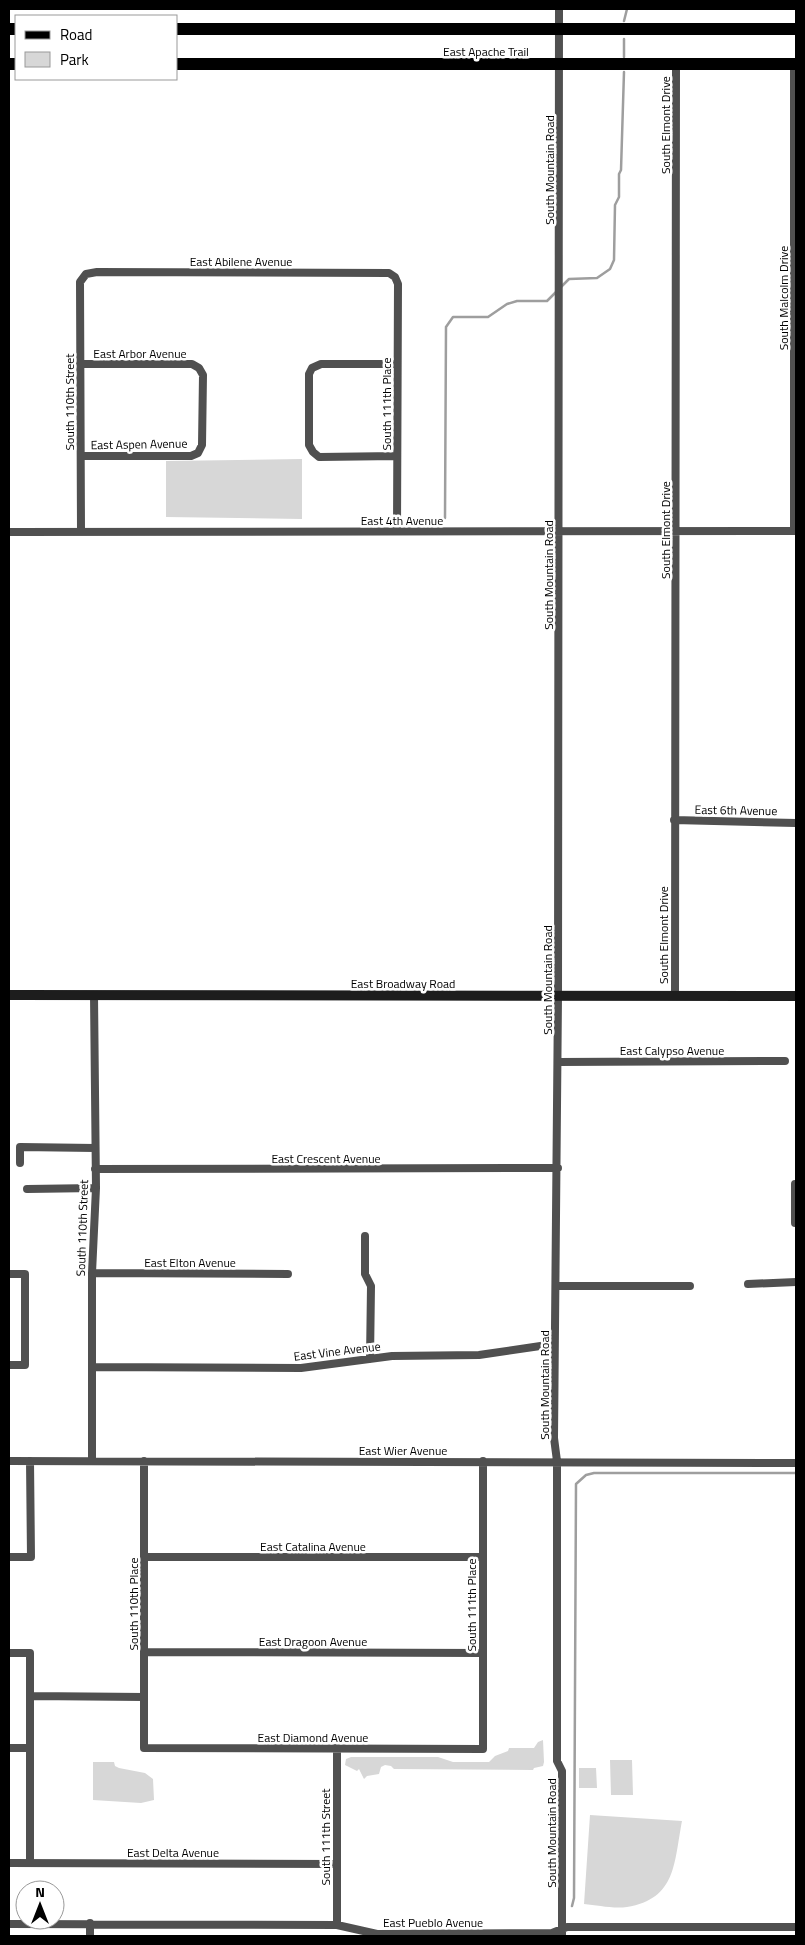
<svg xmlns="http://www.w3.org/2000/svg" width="805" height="1945" viewBox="0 0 805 1945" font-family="'Titillium Web',sans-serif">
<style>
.green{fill:#d7d7d7}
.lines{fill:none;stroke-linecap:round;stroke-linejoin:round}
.stream{stroke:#9e9e9e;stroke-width:2.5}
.street{stroke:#505050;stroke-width:8}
.secondary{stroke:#1d1d1d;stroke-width:10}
.primary{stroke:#000;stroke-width:12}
.labels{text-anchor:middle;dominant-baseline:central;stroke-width:5;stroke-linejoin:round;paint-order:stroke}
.street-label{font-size:12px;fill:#000;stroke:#fff}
</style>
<rect width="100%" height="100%" fill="#fff"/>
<!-- green -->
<path class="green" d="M302 459V519L166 517V461Z
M543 1740 544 1762 543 1766 534 1768 533 1770 394 1769 391 1766 385 1765 381 1767 379 1774 367 1776 364 1779 359 1769 357 1771 345 1765 346 1759 351 1757H438L453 1762H489L495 1756 508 1751 509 1748H534L538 1742Z
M610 1760H632L633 1795H611Z
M93 1762H114L115 1766 119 1768 145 1773 153 1779 154 1800 141 1803 93 1800Z
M579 1768H596L597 1788H579Z
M590 1815 682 1821C674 1862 677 1899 627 1907 613 1909 597 1905 584 1904Z"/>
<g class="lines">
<!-- stream -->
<path class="stream" d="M624 21 627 9
M624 57V39
M560 288 569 279 597 278 610 269 614 260 615 205 619 197V174L621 170 624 72
M445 518 446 327 453 317H488L507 304 517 301H547L556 292
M572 1906 574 1898 576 1484 586 1475 594 1473H796"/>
<!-- street -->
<path class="street" d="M559 9 558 996 554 1438 557 1461V1761L562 1771V1936
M794 64V531
M80 364H192L199 368 203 375 202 445 198 453 191 456H81
M396 364H321L312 368 309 374V445L313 452 319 457 397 456
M9 532 796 531
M81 532 80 282 86 274 97 272 389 273 395 277 398 284 397 531
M674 820 796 823
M675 996 676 65
M558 1062 785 1061
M20 1163V1147L95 1148
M95 1169 558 1168
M27 1189 96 1188
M795 1223V1184H796
M365 1236V1274L371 1286 370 1359
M92 1273 288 1274
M9 1274H25V1365H9
M748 1284 796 1282
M556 1286H690
M92 1367 301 1368 392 1356 479 1355 554 1344
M9 1461 796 1463
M92 1461V1273L96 1188 94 995
M144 1461V1748L483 1749V1461
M9 1557H31L30 1461
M144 1557H482
M144 1652 482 1653
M9 1653H30V1863
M30 1696 144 1697
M9 1748H30
M337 1748V1925
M9 1863 337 1864
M90 1923V1936
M9 1924 337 1925 377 1934 552 1933 567 1927H796"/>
<!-- secondary -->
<path class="secondary" d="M9 995 796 996"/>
<!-- primary -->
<path class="primary" d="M9 29H16
M176 29H796
M9 64H16
M176 64H796"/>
</g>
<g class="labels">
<!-- street labels -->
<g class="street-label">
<text x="486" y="51">East Apache Trail</text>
<text transform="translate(665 125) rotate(-90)">South Elmont Drive</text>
<text transform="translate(549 170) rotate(-90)">South Mountain Road</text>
<text x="241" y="261">East Abilene Avenue</text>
<text transform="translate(783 298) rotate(-90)">South Malcolm Drive</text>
<text x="140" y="353">East Arbor Avenue</text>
<text transform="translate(69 402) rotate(-90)">South 110th Street</text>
<text transform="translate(386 404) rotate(-90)">South 111th Place</text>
<text transform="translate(139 444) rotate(-1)">East Aspen Avenue</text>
<text x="402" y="520">East 4th Avenue</text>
<text transform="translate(665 530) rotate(-90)">South Elmont Drive</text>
<text transform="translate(548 575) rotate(-90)">South Mountain Road</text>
<text transform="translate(736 810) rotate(1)">East 6th Avenue</text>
<text transform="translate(663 935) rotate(-90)">South Elmont Drive</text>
<text transform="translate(547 980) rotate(-90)">South Mountain Road</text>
<text x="403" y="983">East Broadway Road</text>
<text x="672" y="1050">East Calypso Avenue</text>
<text x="326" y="1158">East Crescent Avenue</text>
<text transform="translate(82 1228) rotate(-88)">South 110th Street</text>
<text x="190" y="1262">East Elton Avenue</text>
<text transform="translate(337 1351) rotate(-7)">East Vine Avenue</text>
<text transform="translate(544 1385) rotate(-90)">South Mountain Road</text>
<text x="403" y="1450">East Wier Avenue</text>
<text x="313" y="1546">East Catalina Avenue</text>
<text transform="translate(133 1604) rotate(-90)">South 110th Place</text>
<text transform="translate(471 1605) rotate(-90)">South 111th Place</text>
<text x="313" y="1641">East Dragoon Avenue</text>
<text x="313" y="1737">East Diamond Avenue</text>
<text transform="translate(551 1833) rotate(-90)">South Mountain Road</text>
<text transform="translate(325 1837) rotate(-90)">South 111th Street</text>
<text x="173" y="1852">East Delta Avenue</text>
<text x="433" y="1922">East Pueblo Avenue</text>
</g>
</g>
<!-- border -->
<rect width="805" height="1945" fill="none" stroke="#000000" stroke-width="20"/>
<!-- legend -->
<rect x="15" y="15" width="162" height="65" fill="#ffffff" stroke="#999999"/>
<rect x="25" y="31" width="25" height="8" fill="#000000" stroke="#999999"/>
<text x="60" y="40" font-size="15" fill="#000000">Road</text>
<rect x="25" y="52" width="25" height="15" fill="#d7d7d7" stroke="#999999"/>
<text x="60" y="65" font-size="15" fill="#000000">Park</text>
<!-- north arrow -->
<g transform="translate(40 1905)"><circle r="24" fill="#ffffff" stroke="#999999"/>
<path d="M0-4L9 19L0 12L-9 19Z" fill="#000000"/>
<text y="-8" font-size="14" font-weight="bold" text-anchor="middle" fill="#000000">N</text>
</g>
</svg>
